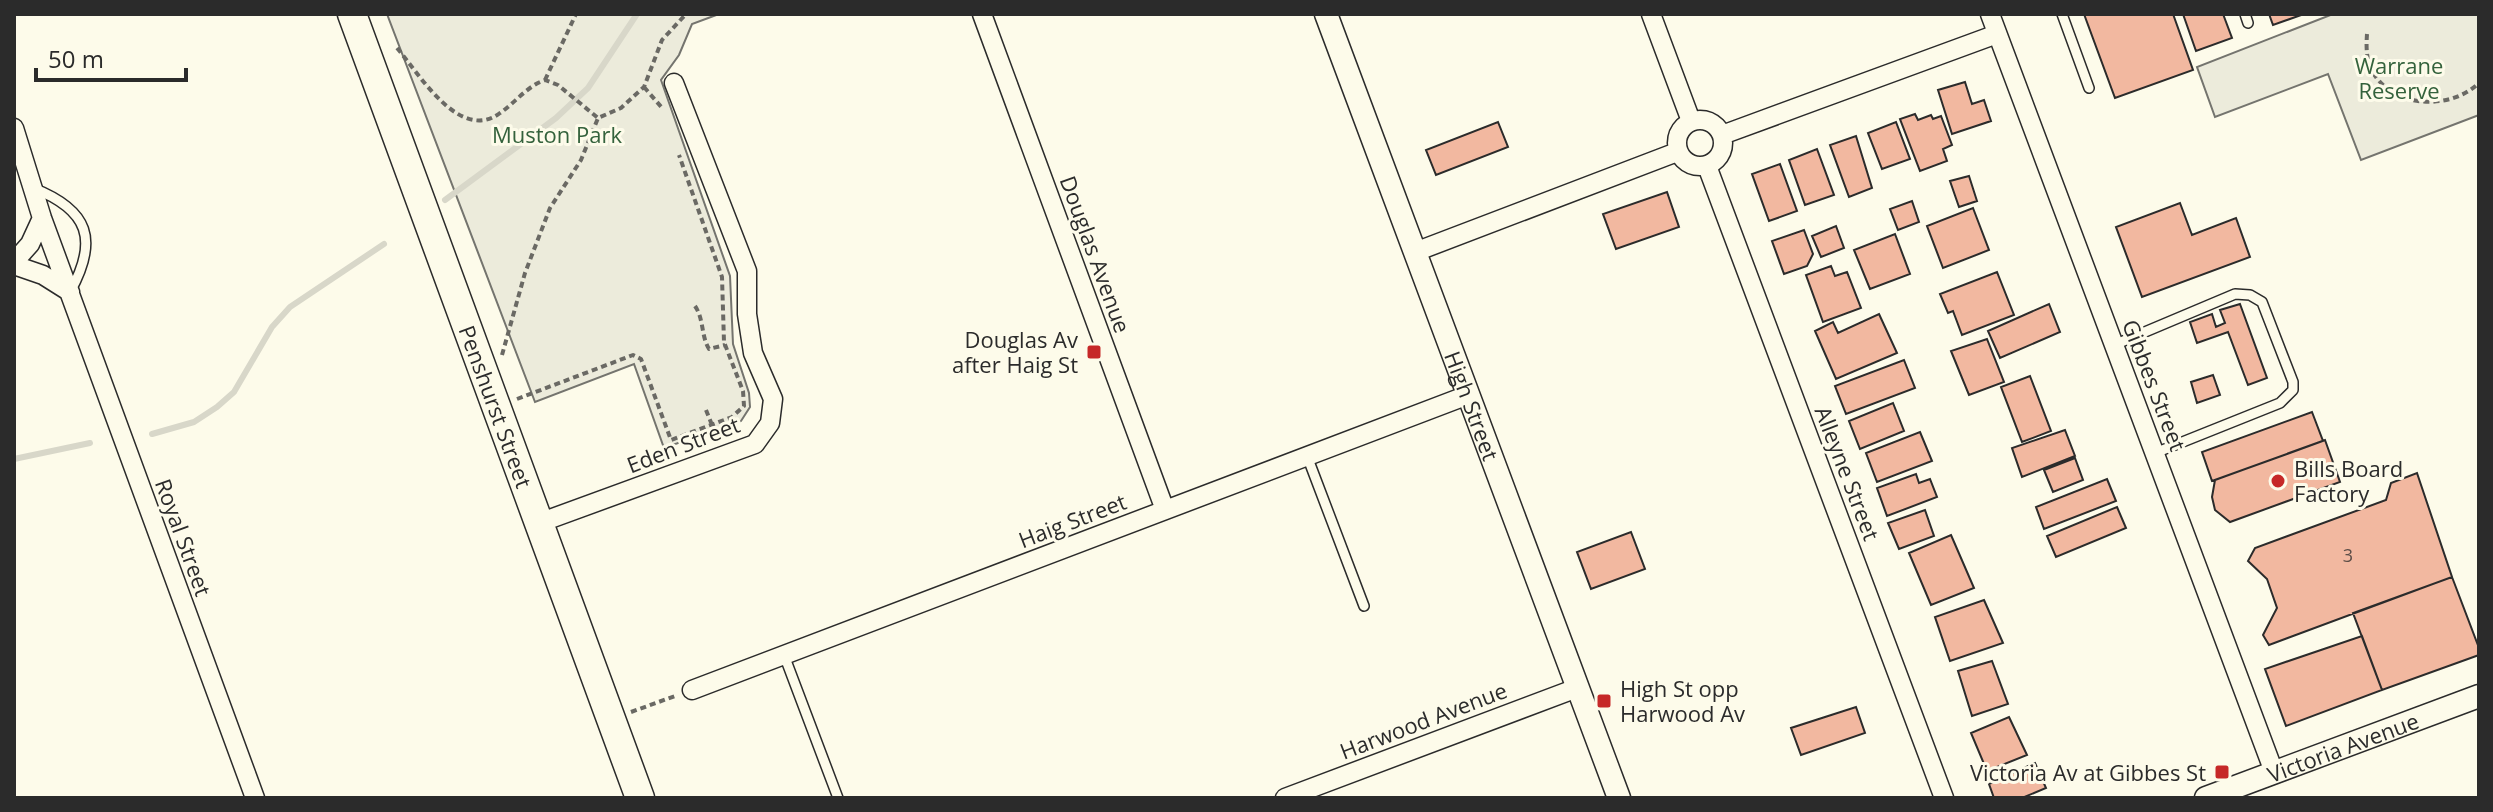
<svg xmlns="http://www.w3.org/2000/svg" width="2493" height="812" viewBox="0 0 2493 812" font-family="'Open Sans',sans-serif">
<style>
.green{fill:#ecebdb;stroke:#74746e;stroke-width:2}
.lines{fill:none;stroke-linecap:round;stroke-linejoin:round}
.stream{stroke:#d8d7c9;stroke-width:6}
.building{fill:#f2b8a0;stroke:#2b2b2b;stroke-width:2}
.service-casing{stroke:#2b2b2b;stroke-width:12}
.minor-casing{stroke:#2b2b2b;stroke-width:21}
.tertiary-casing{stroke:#2b2b2b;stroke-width:25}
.primary-casing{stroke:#2b2b2b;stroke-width:31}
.path{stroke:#6a6964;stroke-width:4;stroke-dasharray:6 4;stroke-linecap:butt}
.service{stroke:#fdfbea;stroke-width:9}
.minor{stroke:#fdfbea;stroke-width:18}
.tertiary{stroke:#fdfbea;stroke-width:22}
.primary{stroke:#fdfbea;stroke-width:28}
.poi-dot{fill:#c62828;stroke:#fdfbea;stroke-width:3}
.labels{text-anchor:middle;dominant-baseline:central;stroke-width:6;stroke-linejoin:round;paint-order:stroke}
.number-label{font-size:18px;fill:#5d4e48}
.park-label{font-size:22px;fill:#34623c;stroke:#fdfbea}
.street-label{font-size:22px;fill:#2b2b2b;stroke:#fdfbea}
.poi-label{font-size:22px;fill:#2b2b2b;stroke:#fdfbea;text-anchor:end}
</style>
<rect width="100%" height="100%" fill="#fdfbea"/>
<!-- green -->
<path class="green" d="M387 14H719L692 24 679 55 661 80 730 276 733 344 749 393 750 407 741 421 664 448 634 364 535 402Z
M2333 14H2479V115L2361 160 2328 74 2215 117 2197 67Z"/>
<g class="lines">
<!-- stream -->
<path class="stream" d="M445 200 556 118 588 88 637 14
M152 434 194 422 217 407 234 392 272 327 290 307 384 244
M14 459 90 443"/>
</g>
<!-- building -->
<path class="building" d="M2084 14H2173L2193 70 2115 98Z
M2183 14H2223L2232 38 2196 51Z
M2269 14H2304L2273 25Z
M1965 82 1972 104 1984 100 1991 121 1952 134 1938 90Z
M1915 114 1918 120 1931 115 1933 119 1941 116 1952 145 1943 149 1947 161 1920 171 1900 119Z
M1498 122 1508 147 1436 175 1426 150Z
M1896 122 1910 159 1882 169 1868 133Z
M1856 136 1872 188 1849 197 1830 145Z
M1817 149 1834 195 1805 205 1789 160Z
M1780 164 1797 211 1769 221 1752 174Z
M1969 176 1977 201 1959 207 1950 181Z
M1667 192 1679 227 1616 249 1603 214Z
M1912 201 1919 222 1898 230 1890 209Z
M2180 203 2192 235 2236 218 2250 257 2142 297 2116 227Z
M1973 208 1989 250 1943 268 1927 226Z
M1836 226 1844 248 1821 257 1812 236Z
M1804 230 1813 254 1807 266 1784 274 1772 241Z
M1895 234 1910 274 1870 289 1854 250Z
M1831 266 1835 276 1847 272 1861 308 1823 322 1806 275Z
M1997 272 2014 315 1962 335 1953 311 1948 313 1940 294Z
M2049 304 2060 332 2000 358 1988 331Z
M2240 304 2267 378 2248 385 2228 332 2197 343 2190 322 2212 314 2216 327 2225 323 2220 310Z
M1879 314 1897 353 1836 379 1815 331 1833 322 1838 333Z
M1987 339 2004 382 1969 395 1951 351Z
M1904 360 1915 388 1846 414 1835 386Z
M2213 375 2220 395 2197 403 2191 382Z
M2030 376 2051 431 2022 442 2001 387Z
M1893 403 1904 431 1860 449 1849 421Z
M2312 412 2323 441 2212 481 2202 452Z
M2065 430 2075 456 2022 477 2012 448Z
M1920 432 1932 461 1877 482 1866 453Z
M2325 440 2340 482 2230 522 2215 510 2212 497 2215 480Z
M2075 458 2083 480 2053 492 2044 470Z
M2417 473 2452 577 2269 645 2263 635 2277 608 2267 579 2248 561 2255 548 2386 500 2391 483Z
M1916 474 1919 483 1930 479 1937 497 1887 516 1877 488Z
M2107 479 2116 501 2044 529 2036 507Z
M2117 507 2126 528 2056 557 2047 536Z
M1925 510 1934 536 1899 549 1888 523Z
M1631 532 1645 569 1591 589 1577 552Z
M1951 535 1974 588 1931 605 1909 553Z
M2452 577 2479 648V655L2382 690 2353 613Z
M1984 600 2003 643 1950 661 1935 617Z
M2362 636 2382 690 2286 726 2265 669Z
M1992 661 2008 704 1972 716 1958 671Z
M1856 707 1865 733 1801 755 1791 728Z
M2009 717 2027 755 1987 771 1971 733Z
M2035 763 2046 788 2022 798H1994L1989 784Z"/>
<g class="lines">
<defs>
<path id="service" d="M2062 14 2089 88
M2245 14 2248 23
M33 188C89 210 99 240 70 292
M2114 345 2235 294 2250 295 2262 302 2293 382V390L2280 403 2155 453
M1307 456 1364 606
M784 655 838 798"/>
<path id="minor" d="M982 14 1165 510
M1651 14 1691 121
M1990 14 2274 772
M1677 143a23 23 0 1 1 46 0a23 23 0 1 1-46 0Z
M14 128 42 218 255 798
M1722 135 1997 34
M1707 166 1944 798
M1415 252 1677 152
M14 262 30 244 42 218
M14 265 43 275 70 292
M539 523 755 444 770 423 773 399 753 353 747 314V271L674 83
M692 690 1468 395
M1285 798 1577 688"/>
<g id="tertiary">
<path id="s1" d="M1326 14 1619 798"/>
<path id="s2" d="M2206 798 2479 696"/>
</g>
<g id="primary">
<path id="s3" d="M352 14 640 798"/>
</g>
</defs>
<!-- service casing -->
<use href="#service" class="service-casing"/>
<!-- minor casing -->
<use href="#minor" class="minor-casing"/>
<!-- tertiary casing -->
<use href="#tertiary" class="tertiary-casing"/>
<!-- primary casing -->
<use href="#primary" class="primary-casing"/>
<!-- path -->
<path class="path" d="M2367 34C2366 49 2366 64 2376 77 2399 109 2452 109 2479 83
M397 48C420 75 460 143 500 113 515 103 527 86 545 80L558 85 598 118
M545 80 576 14
M644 87 663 109
M695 306C704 319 701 336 709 349L725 345
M502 355 525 273 550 208 581 160 598 118 621 108 644 87 662 40 686 14
M517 399 633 355 641 359 671 440 732 417 744 406 743 391 724 342 722 277 679 155
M706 410 712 425
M631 712 675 696"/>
<!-- service -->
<use href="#service" class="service"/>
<!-- minor -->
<use href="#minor" class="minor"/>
<!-- tertiary -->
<use href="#tertiary" class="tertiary"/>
<!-- primary -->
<use href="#primary" class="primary"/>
</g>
<!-- markers -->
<g class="poi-dot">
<rect x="1086" y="344" width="16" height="16" rx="4"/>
<circle cx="2278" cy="481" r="8"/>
<rect x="1596" y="693" width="16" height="16" rx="4"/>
<rect x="2214" y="764" width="16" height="16" rx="4"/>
</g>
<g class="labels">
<!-- number labels -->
<g class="number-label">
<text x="2348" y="555">3</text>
</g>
<!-- park labels -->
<g class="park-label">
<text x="2399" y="65">Warrane<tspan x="2399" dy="25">Reserve</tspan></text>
<text x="557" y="134">Muston Park</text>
</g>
<!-- street labels -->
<g class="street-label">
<text transform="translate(1096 254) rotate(70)">Douglas Avenue</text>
<text transform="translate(2155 385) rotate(69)">Gibbes Street</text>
<text stroke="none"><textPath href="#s3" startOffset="418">Penshurst Street</textPath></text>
<text stroke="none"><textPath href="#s1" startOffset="418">High Street</textPath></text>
<text transform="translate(683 444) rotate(-21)">Eden Street</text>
<text transform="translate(1848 473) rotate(69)">Alleyne Street</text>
<text transform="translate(1072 520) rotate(-21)">Haig Street</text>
<text transform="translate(184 537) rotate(70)">Royal Street</text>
<text transform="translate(1423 720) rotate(-21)">Harwood Avenue</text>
<text stroke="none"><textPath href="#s2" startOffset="146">Victoria Avenue</textPath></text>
</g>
<!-- poi labels -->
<g class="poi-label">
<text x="1078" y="339">Douglas Av<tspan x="1078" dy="25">after Haig St</tspan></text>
<text x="2294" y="468" text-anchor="start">Bills Board<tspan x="2294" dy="25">Factory</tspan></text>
<text x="1620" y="688" text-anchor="start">High St opp<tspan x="1620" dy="25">Harwood Av</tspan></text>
<text x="2206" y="772">Victoria Av at Gibbes St</text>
</g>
</g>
<!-- border -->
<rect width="2493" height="812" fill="none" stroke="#2b2b2b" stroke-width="32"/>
<!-- scale -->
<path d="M36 68v12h150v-12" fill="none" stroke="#2b2b2b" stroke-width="4"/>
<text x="48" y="68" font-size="24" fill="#2b2b2b" stroke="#fdfbea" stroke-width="6" paint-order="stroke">50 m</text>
</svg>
